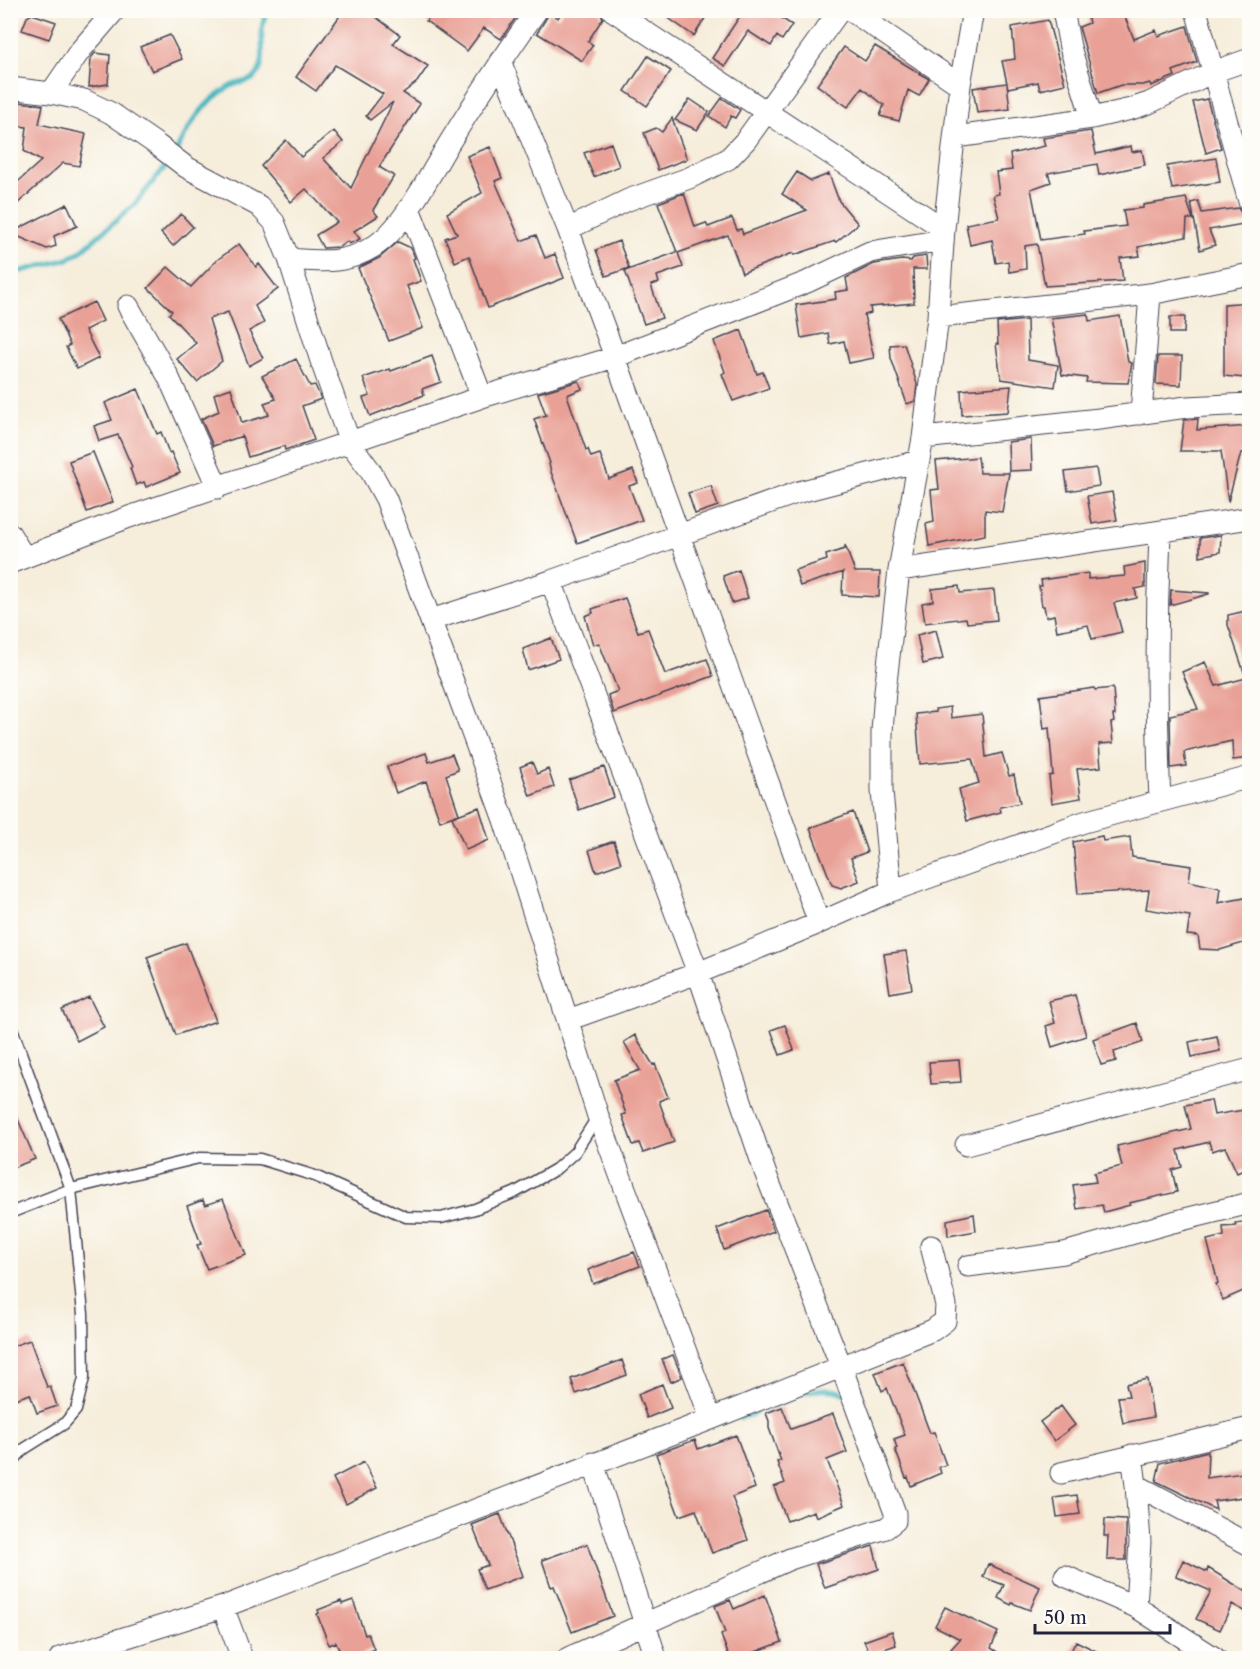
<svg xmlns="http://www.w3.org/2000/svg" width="1260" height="1669" viewBox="0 0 1260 1669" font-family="'Libre Caslon Text',serif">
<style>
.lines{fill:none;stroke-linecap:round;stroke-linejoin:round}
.stream{stroke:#47b6c0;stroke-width:5}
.building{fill:#e9a197}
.lane-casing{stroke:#424053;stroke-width:13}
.street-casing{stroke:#424053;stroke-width:23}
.lane{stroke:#fff;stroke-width:10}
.street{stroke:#fff;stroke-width:21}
</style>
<rect width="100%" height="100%" fill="#fdfcf7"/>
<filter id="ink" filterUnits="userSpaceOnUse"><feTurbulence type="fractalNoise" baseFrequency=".0167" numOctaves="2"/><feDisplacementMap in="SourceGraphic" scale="12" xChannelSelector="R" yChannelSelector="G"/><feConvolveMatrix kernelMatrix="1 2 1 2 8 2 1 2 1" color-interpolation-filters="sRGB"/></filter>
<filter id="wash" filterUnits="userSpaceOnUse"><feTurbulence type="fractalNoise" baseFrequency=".008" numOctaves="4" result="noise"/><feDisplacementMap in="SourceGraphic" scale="24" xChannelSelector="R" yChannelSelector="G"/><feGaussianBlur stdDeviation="1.35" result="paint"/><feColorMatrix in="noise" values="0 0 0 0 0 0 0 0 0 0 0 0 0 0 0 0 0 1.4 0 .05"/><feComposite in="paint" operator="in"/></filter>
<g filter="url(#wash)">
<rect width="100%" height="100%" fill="#f6edda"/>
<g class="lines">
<!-- stream -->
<path class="stream" d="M175 153C189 126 203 101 231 86 240 81 251 83 257 75 266 61 261 48 262 33 262 25 264 18 267 10
M10 274 68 259 81 251 134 205 170 161
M766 1408C776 1405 784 1400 793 1396 805 1391 833 1386 844 1394
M741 1418 756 1413"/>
</g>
<g id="blocks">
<!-- building -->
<path class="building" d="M344 10H366L400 35 393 44 428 66 417 82 403 93 420 104 379 167 394 176 373 210 378 216 354 231 360 239 349 244 348 241 339 247 323 248 316 235 337 222 306 189 291 202 261 166 286 140 301 157 334 131 343 142 323 158 351 188 393 102 370 120 366 116 383 94 335 65 316 91 296 77Z
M434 10H521L501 39 484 28 467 51 426 21Z
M563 10H599L603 18 588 41 593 45 582 61 537 33 550 12 558 18Z
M657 10H710L694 36Z
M744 10H769L792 25 782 40 777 36 771 46 748 31 725 66 712 58Z
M1086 10H1122L1134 39 1156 30 1158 36 1187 26 1197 62 1173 71 1175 76 1151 86 1150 83 1143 85H1121L1098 93 1079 27 1089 23Z
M32 14 56 22 49 39 22 30 27 17Z
M1048 20 1065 84 1040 90 1038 82 1008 88 1007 84 1010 109 977 113 973 88 1007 83 1002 61 1015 59 1012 27Z
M170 35 182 59 152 71 140 47Z
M875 46 929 79 919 96 908 90 899 121 880 116 884 105 862 88 848 107 817 85 844 47 865 61Z
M95 53 110 55 108 84 89 87 91 58Z
M648 56 671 71 647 106 625 91Z
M722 98 740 110 735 118 731 116 725 127 709 116Z
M690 99 709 112 697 130 675 120Z
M1207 99 1221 148 1206 153 1193 102Z
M10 101 43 105 39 124 86 134 79 166 63 163 17 204 10 197V189L41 161 24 151 27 127 10 125Z
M672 118 687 159 658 170 644 133 656 128 662 132Z
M1091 131 1096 154 1131 146 1132 152 1142 150 1145 165 1099 175 1097 164 1048 173 1051 182 1031 189 1041 240 1085 234 1084 231 1126 226 1123 210 1143 208V205L1186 198 1193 219H1187L1186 237 1138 247 1140 256 1120 258 1123 281 1045 286 1037 244 1025 246 1026 269 1009 272 1008 261 996 263 992 240 970 245 966 224 999 218 993 195 999 194 996 172 1012 170 1010 154 1045 146 1043 138Z
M611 143 619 166 594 177 584 153Z
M490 147 502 178 495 181 521 241 536 235 545 258 555 254 564 278 488 308 469 256 455 262 445 238 457 234 447 213 482 193 467 156Z
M1216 158 1220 182 1172 189 1167 166Z
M797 172 811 181 829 174 839 201 858 224 836 242 835 241 794 255 793 253 742 273 728 235 678 253 683 267 657 276 659 283 651 285 662 318 644 324 625 271 677 252 658 203 684 193 695 227 706 223 708 227 732 218 737 230 741 229 743 234 807 210 782 194Z
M1198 201 1202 213 1238 208 1242 214 1248 217 1249 223 1209 230 1215 245 1200 250 1191 203Z
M67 204 77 226 54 236 56 246 47 249 10 233Z
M181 214 193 227 173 246 161 233Z
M619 241 629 268 606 276 596 250Z
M398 242 411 248 415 258 413 259 421 281 407 286 423 328 389 341 358 268 379 258Z
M239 244 256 267 259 264 278 289 255 306 264 323 249 331 263 358 249 366 228 312 209 319 222 361 197 382 177 359 196 343 169 314 172 311 148 288 168 267 191 287 217 260Z
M926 256 927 269H913L914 303 870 307 871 313 864 315 874 358 849 363 844 341 830 344 828 333 801 338 796 305 836 299 835 292 848 290 846 278 874 264 902 260 911 261 913 258Z
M94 302 103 321 85 330 99 358 77 369 66 347 70 345 58 319Z
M1250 302V376H1246L1245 378 1224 376V304Z
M1088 314 1089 321 1120 316 1128 362 1132 363 1128 383 1086 382 1087 378 1062 375 1051 318Z
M1170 317H1185L1184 333H1170Z
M1027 320 1028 360 1058 365 1055 387 1001 379 996 344H998L997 323Z
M741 330 757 374 763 372 769 388 733 401 722 374 725 372 714 341Z
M904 344 917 384 915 401 907 404 891 358 890 345Z
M432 356 441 382 422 389 424 395 370 416 363 398 370 396 363 378 390 369 391 371Z
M1158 356H1182L1181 385 1156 384Z
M296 359 310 386 315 385 321 399 302 406 314 440 285 450 284 446 248 457 242 436 213 446 201 419 219 411 214 394 231 388 242 423 269 415 264 403 276 399 262 376Z
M579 381 582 389 567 395 586 450 588 449 591 457 600 454 609 479 633 470 638 483 629 486 642 520 577 543 551 472 549 464 550 463 534 419 546 415 538 393Z
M1011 386 1008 412 962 415 961 390Z
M138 389 157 434 161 432 169 453 171 452 180 473 146 487 144 482 136 485 130 468 132 467 118 435 99 441 94 426 112 420 105 403Z
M1198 419 1197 430 1249 426 1248 453H1241L1228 502 1221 451H1180L1184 420Z
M1031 439 1032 470 1009 471 1008 442Z
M93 452 113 502 87 512 69 461Z
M978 457 980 473H1009L1002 512 985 510V535L929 546 926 524 934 522 931 490 939 489 936 461Z
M1096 468 1099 486 1068 491 1065 472Z
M711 486 718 506 695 514 688 493Z
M1112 492 1117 520 1092 524 1087 496Z
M1221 535 1220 552 1200 556V538Z
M845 545 855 572H880L879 597 842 595 843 572 800 586 795 570 827 560 826 555 845 549Z
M1145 563V587L1135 589 1137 598 1114 603 1122 632 1092 639 1088 625 1057 631 1054 615 1046 617 1044 606H1042L1039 586H1042L1041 580 1088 573V579L1125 576 1124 567Z
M739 570 748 598 732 603 723 576Z
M959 586 960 593 994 590 997 620 967 623 966 618 925 623 922 603 933 601 932 589Z
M1171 590 1209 593V594L1170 605Z
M625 598 638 632 648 629 665 674 707 659 713 676 614 713 608 695 618 691 599 643 593 645 585 616 593 613 592 609Z
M1250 610V742H1246L1250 758 1233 760 1232 741 1184 752 1186 766 1171 768 1170 715 1198 709 1182 672 1205 662 1216 686 1246 678 1228 625V615Z
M936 630 943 659 923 664 917 635Z
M551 638 559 659 528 670 523 649Z
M1094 688 1095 690 1113 688 1115 715H1113L1114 722 1111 723 1113 743 1099 744 1101 767 1077 769 1081 798 1052 803 1049 776 1053 775 1049 728 1044 729 1040 696Z
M950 707 951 718 982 714 986 757 1002 753 1009 776 1014 775 1020 803 1000 807 1001 812 967 821 959 789 979 783 972 759 920 764 916 714 936 712 935 709Z
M426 753 429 762 452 754 458 770 446 775 459 814 440 821 426 781 396 793 387 767Z
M532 762 537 774 548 769 554 787 530 796 520 767Z
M604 767 614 797 579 810 569 780Z
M479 807 489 840 466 850 452 817Z
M853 812 867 852 851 858 859 881 841 888 832 885 810 828Z
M1102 836 1103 841 1130 837 1132 857 1191 866 1189 881 1220 888 1218 903 1250 897V941L1220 950 1200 949 1198 936 1187 935 1190 916 1146 909 1149 890 1078 894 1073 842Z
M614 841 621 863 596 872 589 850Z
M186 943 216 1021 176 1035 147 957Z
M906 951 912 989 890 993 884 954Z
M1075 995 1086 1036 1052 1047 1046 1026 1055 1023 1049 1001Z
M89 997 104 1027 77 1041 62 1010Z
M1137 1023 1143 1042 1114 1052 1116 1061 1101 1065 1093 1039Z
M785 1025 794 1050 780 1055 771 1030Z
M635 1035 653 1065 655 1064 668 1097 659 1101 674 1142 643 1153 639 1143 633 1145 622 1115 626 1114 614 1080 640 1070 624 1042Z
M1217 1036 1220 1051 1192 1057 1189 1042Z
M959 1060 961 1082 931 1084 929 1062Z
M1211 1100 1214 1115 1250 1109V1167L1237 1173 1225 1147 1212 1151 1209 1142 1178 1150 1182 1167 1172 1170 1177 1192 1129 1203 1130 1205 1104 1212 1102 1205 1077 1209 1073 1185 1096 1182 1094 1173 1122 1166 1117 1146 1191 1129 1185 1105Z
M10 1101 35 1159 10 1169Z
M223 1199 246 1255 207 1269 197 1245 201 1244 187 1206 203 1200 205 1205Z
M766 1210 774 1231 724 1250 717 1229Z
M974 1214 976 1231 948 1236 947 1220Z
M1250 1221V1288L1223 1300 1216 1284 1218 1283 1207 1240 1224 1236 1223 1227 1236 1226 1235 1223Z
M634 1252 640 1266 593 1284 588 1270Z
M30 1340 47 1387 50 1386 57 1406 37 1413 30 1394 10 1401V1347Z
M673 1355 682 1377 671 1382 662 1359Z
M622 1360 627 1375 576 1394 571 1379Z
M903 1362 930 1433 934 1432 946 1465 939 1467 941 1473 911 1486 908 1477 906 1478 895 1449 897 1448 894 1439 905 1435 887 1388 882 1391 875 1373Z
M1147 1379 1153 1417 1123 1423 1118 1397 1129 1396 1126 1384Z
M662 1384 671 1408 647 1418 638 1394Z
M1061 1406 1075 1425 1054 1441 1040 1422Z
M782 1407 791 1429 833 1414 847 1452 827 1460 844 1505 816 1517 814 1511 787 1521 774 1487 785 1483 777 1462 781 1461 769 1428V1421L766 1413Z
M736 1435 755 1488 732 1497 748 1540 712 1553 696 1510 679 1516 656 1454 695 1440 698 1449Z
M1208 1451 1207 1478 1250 1472V1496L1214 1501 1216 1510 1156 1481 1160 1463Z
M364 1462 377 1488 346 1504 333 1478Z
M1077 1495 1080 1514 1057 1517 1054 1498Z
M500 1514 523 1576 485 1590 477 1569 488 1565 472 1525Z
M1105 1519 1126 1520V1560H1107L1108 1536H1104Z
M587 1544 613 1616 572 1632 554 1586 551 1587 542 1560Z
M873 1546 879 1569 825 1588 816 1564Z
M1183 1560 1207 1572 1208 1568 1250 1594V1614L1232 1604 1220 1630 1196 1619 1211 1591 1176 1576Z
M988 1564 1040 1587 1030 1610 1012 1603 1011 1605 998 1598 1004 1585 983 1577Z
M765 1595 782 1642 736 1659H730L721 1635 725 1633 715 1606 730 1600 734 1609Z
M353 1600 365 1635 368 1634 374 1649 352 1659H343L336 1642 329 1645 317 1614 319 1613 318 1610 341 1601 342 1604Z
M945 1607 998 1632 991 1648 1008 1659H942L960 1639 935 1626Z
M892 1631 896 1645 870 1654 864 1641Z
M1076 1641 1112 1659H1067Z"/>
</g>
</g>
<g filter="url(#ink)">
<use href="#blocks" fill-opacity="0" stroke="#424053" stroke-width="1.5"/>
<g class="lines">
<defs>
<path id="lane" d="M10 1023 71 1189 83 1314 84 1378 76 1410 64 1424 24 1449 10 1464
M10 1213 71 1189 199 1158 260 1159 315 1176 406 1217 441 1218 475 1209 516 1192 556 1169 575 1152 598 1116"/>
<path id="street" d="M612 10 944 229
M850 10 960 85
M1063 10 1070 47 1092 118
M1196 10 1250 205
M500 61 568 229 615 357 819 923
M10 88 51 93 84 100 111 113 156 144 186 167 259 206 274 222 289 259 321 361 350 443 370 470 386 499 450 673 504 820 598 1116 711 1419
M51 93 79 52 115 10
M956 137 1092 118 1131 109 1149 103 1213 72 1250 59
M409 208 482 397
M568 229 628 200 689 178 728 159 746 140 840 10
M289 259C321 261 344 265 373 247 404 228 431 172 451 140 478 96 506 53 537 10
M128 306 168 376 218 488
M938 317 1150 294 1250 274
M1141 414 1150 294
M923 438 1099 419 1187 407 1250 404
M10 534 24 557
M10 563 129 517 482 397 615 357 807 282 870 252 943 240
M899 570 1250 518
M551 581 698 973 765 1172 841 1366 895 1513V1521L886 1528 790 1559 568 1658
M431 620 551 581 799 492 919 461
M1160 801C1156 711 1156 622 1160 532
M891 891 882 791V732L885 691 899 570 923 438 938 317 944 229 960 85 973 10
M568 1020 698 973 819 923 891 891 1084 822 1250 777
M966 1145 1250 1069
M968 1266 1064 1253 1173 1222 1250 1203
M1132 1455 1136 1485 1140 1542 1136 1607
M593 1463 656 1658
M1061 1473 1250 1428
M1136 1485 1250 1545
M1065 1576 1136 1607 1215 1658
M223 1607 242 1658
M60 1658 223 1607 711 1419 933 1330 945 1321 946 1305 931 1246"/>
</defs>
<!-- lane casing -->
<use href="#lane" class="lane-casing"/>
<!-- street casing -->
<use href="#street" class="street-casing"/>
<!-- lane -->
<use href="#lane" class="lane"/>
<!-- street -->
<use href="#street" class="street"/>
</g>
</g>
<!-- margin -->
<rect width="1260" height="1669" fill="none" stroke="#fdfcf7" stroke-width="36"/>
<!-- scale -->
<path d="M1035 1624v9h135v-9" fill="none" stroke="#22223b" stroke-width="3"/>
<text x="1044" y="1624" font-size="18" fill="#22223b" stroke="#fdfcf7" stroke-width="4.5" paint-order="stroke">50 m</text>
</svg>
